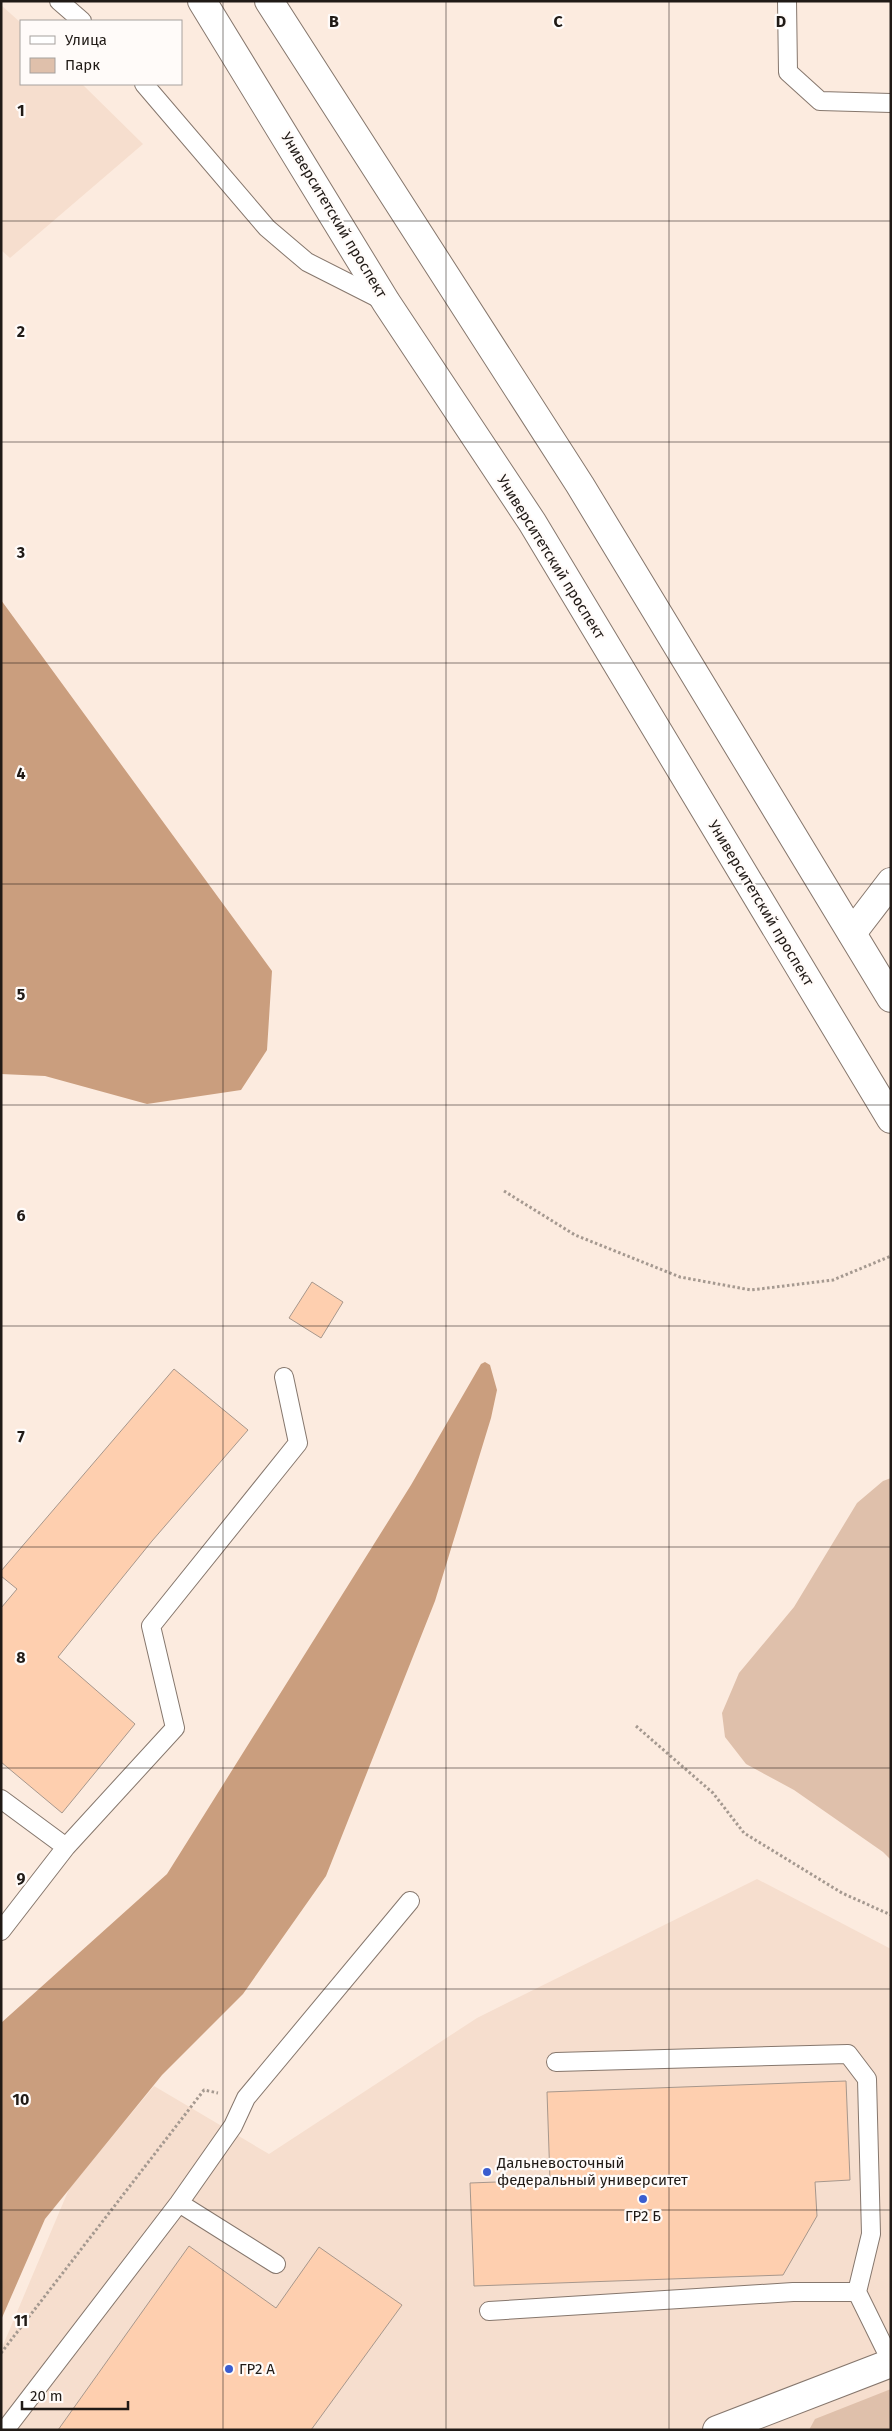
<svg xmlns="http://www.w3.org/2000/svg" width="892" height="2431" viewBox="0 0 892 2431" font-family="'Fira Sans',sans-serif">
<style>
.built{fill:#f6dece}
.green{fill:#dfc0ab}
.forest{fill:#ca9e7e}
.building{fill:#fecfaf;stroke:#a7978c}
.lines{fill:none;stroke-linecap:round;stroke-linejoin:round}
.service-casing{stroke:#86776d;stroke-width:20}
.minor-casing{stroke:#86776d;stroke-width:30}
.primary-casing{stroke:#86776d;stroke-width:30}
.path{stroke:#a59990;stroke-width:3;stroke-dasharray:2.5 2.5;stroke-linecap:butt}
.service{stroke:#fff;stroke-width:18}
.minor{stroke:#fff;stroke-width:28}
.primary{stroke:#fff;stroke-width:28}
.grid{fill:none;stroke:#201a16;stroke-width:1;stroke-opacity:0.55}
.poi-dot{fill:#3a5dcf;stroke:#fffbf9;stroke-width:2}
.labels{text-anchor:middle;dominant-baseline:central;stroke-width:4.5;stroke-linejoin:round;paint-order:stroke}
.street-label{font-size:15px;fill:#201a16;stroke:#fffbf9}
.poi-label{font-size:15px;fill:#201a16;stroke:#fffbf9;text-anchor:start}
.grid-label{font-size:16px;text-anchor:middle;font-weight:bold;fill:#201a16;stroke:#fffbf9;stroke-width:4.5;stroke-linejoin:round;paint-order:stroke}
</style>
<rect width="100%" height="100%" fill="#fcebdf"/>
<!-- built -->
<path class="built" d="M1 5 21 23V84H82L143 144 10 258 1 250Z
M757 1879 891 1949V2430H1V2350L69 2189 154 2086 269 2154 477 2018Z"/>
<!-- green -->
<path class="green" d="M891 1478V1860L883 1852 794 1790 746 1764 725 1737 722 1713 739 1673 794 1607 857 1503 883 1481Z
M891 2389V2430H809L815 2419Z"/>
<!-- forest -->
<path class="forest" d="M1 600 272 971 267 1050 241 1090 147 1104 45 1076 1 1074Z
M485 1362 490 1365 497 1390 491 1418 435 1601 326 1876 243 1994 162 2075 45 2219 1 2320V2023L167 1874 411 1485 481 1364Z"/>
<!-- building -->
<path class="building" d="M312 1282 343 1302 321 1338 289 1318Z
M174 1369 248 1430 152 1541 58 1657 135 1724 62 1813 1 1762V1608L17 1589 1 1576V1571Z
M846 2081 850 2180 815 2182 817 2216 783 2275 474 2286 470 2183 550 2180 547 2092Z
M189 2246 276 2308 319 2247 402 2305 311 2430H58Z"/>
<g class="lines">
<defs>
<path id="service" d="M59 1 82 21
M787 1 788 72 820 101 891 103
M144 84 267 228 307 262 384 301
M1 1799 66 1847 1 1931
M66 1847 175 1728 151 1626 298 1443 284 1377
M556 2062 848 2054 867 2079 871 2234 857 2292
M179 2203 276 2264
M489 2311 793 2292H857L891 2361
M5 2430 179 2203 233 2126 246 2098 410 1901"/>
<path id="minor" d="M852 933 891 882
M717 2430 891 2363"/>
<path id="primary" d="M202 1 386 302 532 522 891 1119
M269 1 580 485 891 998"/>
</defs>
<!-- service casing -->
<use href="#service" class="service-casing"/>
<!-- minor casing -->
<use href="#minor" class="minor-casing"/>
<!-- primary casing -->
<use href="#primary" class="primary-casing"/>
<!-- path -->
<path class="path" d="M504 1191 575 1235 680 1277 751 1290 833 1280 891 1256
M636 1726 713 1793 744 1833 842 1893 891 1915
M1 2353 204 2090 218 2093"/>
<!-- service -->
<use href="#service" class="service"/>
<!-- minor -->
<use href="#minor" class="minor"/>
<!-- primary -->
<use href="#primary" class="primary"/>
</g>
<!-- grid -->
<path class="grid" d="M223 1V2430M446 1V2430M669 1V2430M1 221H891M1 442H891M1 663H891M1 884H891M1 1105H891M1 1326H891M1 1547H891M1 1768H891M1 1989H891M1 2210H891"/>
<!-- markers -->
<g class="poi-dot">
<circle cx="487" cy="2172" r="5"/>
<circle cx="643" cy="2199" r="5"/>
<circle cx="229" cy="2369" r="5"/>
</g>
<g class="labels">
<!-- street labels -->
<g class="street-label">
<text transform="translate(334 215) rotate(59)">Университетский проспект</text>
<text transform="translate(551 557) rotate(58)">Университетский проспект</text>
<text transform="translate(761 903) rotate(59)">Университетский проспект</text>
</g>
<!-- poi labels -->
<g class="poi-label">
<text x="497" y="2163">Дальневосточный<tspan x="497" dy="17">федеральный университет</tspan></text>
<text x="643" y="2216" text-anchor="middle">ГР2 Б</text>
<text x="239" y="2369">ГР2 А</text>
</g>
</g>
<g class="grid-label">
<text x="334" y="27">B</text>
<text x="558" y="27">C</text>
<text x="781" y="27">D</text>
<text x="21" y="116">1</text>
<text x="21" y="337">2</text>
<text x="21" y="558">3</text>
<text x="21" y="779">4</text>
<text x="21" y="1000">5</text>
<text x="21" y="1221">6</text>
<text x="21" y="1442">7</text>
<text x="21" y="1663">8</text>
<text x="21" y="1884">9</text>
<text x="21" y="2105">10</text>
<text x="21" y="2326">11</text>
</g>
<!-- border -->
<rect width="892" height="2431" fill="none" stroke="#201a16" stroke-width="5"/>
<!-- legend -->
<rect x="20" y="20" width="162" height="65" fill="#fffbf9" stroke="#a6a19e"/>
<rect x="30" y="36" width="25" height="8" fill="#ffffff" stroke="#a6a19e"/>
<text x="65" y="45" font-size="15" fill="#201a16">Улица</text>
<rect x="30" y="58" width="25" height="15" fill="#dfc0ab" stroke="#a6a19e"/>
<text x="65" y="70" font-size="15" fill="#201a16">Парк</text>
<!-- scale -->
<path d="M22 2401v8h106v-8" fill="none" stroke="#201a16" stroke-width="2.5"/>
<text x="30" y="2401" font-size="15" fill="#201a16" stroke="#fffbf9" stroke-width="4" paint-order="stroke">20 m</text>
</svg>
